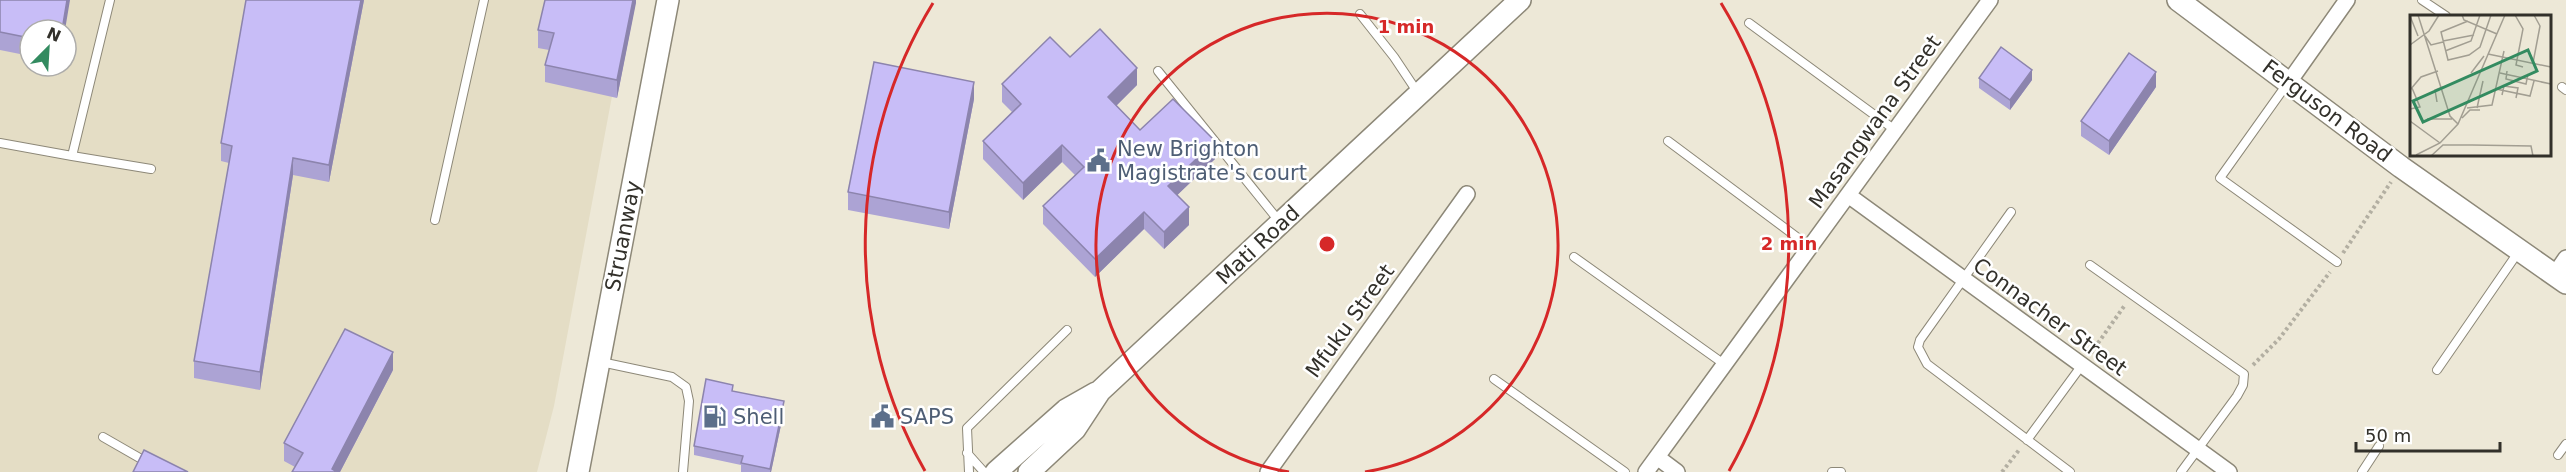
<svg xmlns="http://www.w3.org/2000/svg" width="2566" height="472" viewBox="0 0 2566 472" font-family="'DejaVu Sans',sans-serif">
<style>
.built{fill:#e4ddc5;fill-rule:evenodd}
.lines{fill:none;stroke-linecap:round;stroke-linejoin:round}
.lane-casing{stroke:#8d8878;stroke-width:10}
.street-casing{stroke:#8d8878;stroke-width:18}
.secondary-casing{stroke:#8d8878;stroke-width:24}
.path{stroke:#b3afa2;stroke-width:4;stroke-dasharray:3 3;stroke-linecap:butt}
.lane{stroke:#fff;stroke-width:8}
.street{stroke:#fff;stroke-width:15}
.secondary{stroke:#fff;stroke-width:21}
.wall{fill:#aca3d4}
.shaded-wall{fill:#8c84ad}
.building{fill:#c8bdf7;stroke:#8c84ad;stroke-width:1.5}
.ring{fill:none;stroke:#d62828;stroke-width:3}
.labels{text-anchor:middle;dominant-baseline:central;stroke-width:5;stroke-linejoin:round;paint-order:stroke}
.street-label{font-size:21px;fill:#32302a;stroke:#fff}
.service-label{font-size:21px;fill:#4e5e75;stroke:#fff;text-anchor:start}
.inset-road{fill:none;stroke:#a29e92;stroke-width:1.5}
.view{fill:#338b60;fill-opacity:0.15;stroke:#338b60;stroke-width:3}
.inset-edge{fill:none;stroke:#32302a;stroke-width:3}
.centre{fill:#d62828;stroke:#fff;stroke-width:3}
.ring-label{font-size:18px;text-anchor:middle;font-weight:bold;fill:#d62828;stroke:#fff;stroke-width:5;stroke-linejoin:round;paint-order:stroke}
</style>
<rect width="100%" height="100%" fill="#ede8d7"/>
<!-- built -->
<path class="built" d="M0 0H630L554 406 537 472H0ZM30 30H66V66H30Z"/>
<g class="lines">
<defs>
<path id="lane" d="M2422 0 2446 16
M1360 14 1394 57 1418 93
M1749 23 1895 130
M1158 71 1279 221
M2287 84 2220 178 2337 262
M2562 87 2566 90
M1668 141 1810 247
M0 143 72 156 110 0
M72 156 151 169
M2011 212 1920 340 1918 347 1927 364 2070 472
M435 220 484 0
M1574 257 1724 364
M2090 265 2244 374 2243 385 2237 396 2181 472
M601 362 672 377 686 387 689 401 683 472
M2437 370 2519 251
M1494 379 1625 472
M103 437 164 472
M2027 440 2082 365
M967 453 984 472
M2558 455 2566 444
M969 472 967 428 1067 330
M1832 472H1841
M2362 472 2379 446"/>
<path id="street" d="M2289 82 2347 0
M1848 195 2229 472
M2555 274 2566 258
M1657 457 1677 472
M1268 472 1467 194
M1646 472 1990 0"/>
<path id="secondary" d="M2178 0 2401 167 2566 283
M578 472 668 0
M996 472 1066 410 1096 393
M1029 472 1075 429 1100 391 1520 0"/>
</defs>
<!-- lane casing -->
<use href="#lane" class="lane-casing"/>
<!-- street casing -->
<use href="#street" class="street-casing"/>
<!-- secondary casing -->
<use href="#secondary" class="secondary-casing"/>
<!-- path -->
<path class="path" d="M2343 253 2391 182
M2091 353 2125 305
M2253 365 2279 339 2330 272
M2002 472 2019 450"/>
<!-- lane -->
<use href="#lane" class="lane"/>
<!-- street -->
<use href="#street" class="street"/>
<!-- secondary -->
<use href="#secondary" class="secondary"/>
</g>
<!-- wall -->
<path class="wall" d="M0 0 30 30V56L0 50Z
M364 0 329 182 293 175 260 390 194 378V361L229 163 221 161V143Z
M636 0 617 98 545 82V65L549 50 538 48V30Z
M1070 57 1137 85 1116 106 1140 130 1215 159 1177 195 1189 225 1164 249 1144 229 1095 277 1043 224V206L1075 175 1062 162 1023 200 983 159V141L1012 112 1002 102V84Z
M1979 78 2032 80 2010 110 1979 88Z
M2156 87 2109 155 2081 136V121Z
M974 99 949 229 848 210V192Z
M393 370 340 472H292L295 467 284 461V443Z
M733 392 784 411 771 472H741V465L694 455V446Z"/>
<!-- shaded-wall -->
<path class="shaded-wall" d="M67 0H70L65 30H62Z
M361 0H364L329 182V165Z
M633 0H636V3L617 98V80Z
M1137 68V85L1108 114V97Z
M2032 70V80L2010 110V100Z
M2156 72V87L2109 155V141Z
M974 82V99L949 229V212Z
M1215 141V159L1168 204V186Z
M1062 145V162L1023 200V183Z
M293 158V175L260 390V372Z
M1189 207V225L1164 249V232Z
M1144 212V229L1095 277V259Z
M393 352V370L340 472H332V469Z
M784 401V411L771 472H770Z"/>
<!-- building -->
<path class="building" d="M0 0H67L62 30H30V38L0 32Z
M246 0H361L329 165 293 158 260 372 194 361 232 146 221 143Z
M545 0H633L617 80 545 65 554 33 538 30Z
M1100 29 1137 68 1108 97 1140 130 1173 99 1215 141 1168 186 1189 207 1164 232 1144 212 1095 259 1043 206 1084 167 1062 145 1023 183 983 141 1021 104 1002 84 1050 37 1070 57Z
M2001 47 2032 70 2010 100 1979 78Z
M2129 53 2156 72 2109 141 2081 121Z
M874 62 974 82 949 212 848 192Z
M345 329 393 352 332 469 337 472H292L303 453 284 443Z
M706 379 733 385 732 391 784 401 770 469 741 463 743 456 694 446Z
M144 450 188 472H133Z"/>
<!-- distance rings -->
<g class="ring">
<path d="M1289 472A231 231 0 1 1 1365 472"/>
<path d="M925 471A462 462 0 0 1 933 3M1721 3A462 462 0 0 1 1729 471"/>
</g>
<!-- icons -->
<defs>
<symbol id="civic-bare" viewBox="-9 -9 18 18"><path d="M-.6-6.5H3V-4.5H.6V-3L4-1V1h2V6H-6V1h2V-1L-.6-3ZM-1.2 2.5V6h2.4V2.5Z" fill="#5c6f8a" stroke="#fff" stroke-width="2.5" paint-order="stroke"/></symbol>
<symbol id="fuel-bare" viewBox="-9 -9 18 18"><path d="M-5.5-6h7V0h2V4h1.3V-2.5L3-4.5l.8-.8L6-3V5H2.5V1h-1V6h-7ZM-4.2-4.7v3.2H.2V-4.7Z" fill="#5c6f8a" stroke="#fff" stroke-width="2.5" paint-order="stroke"/></symbol>
</defs>
<g fill-rule="evenodd">
<use href="#civic-bare" x="1082" y="144" width="33" height="33"/>
<use href="#fuel-bare" x="698" y="400" width="33" height="33"/>
<use href="#civic-bare" x="866" y="400" width="33" height="33"/>
</g>
<g class="labels">
<!-- street labels -->
<g class="street-label">
<text transform="translate(2327 111) rotate(37)">Ferguson Road</text>
<text transform="translate(1875 122) rotate(-54)">Masangwana Street</text>
<text transform="translate(623 236) rotate(-79)">Struanway</text>
<text transform="translate(1258 245) rotate(-43)">Mati Road</text>
<text transform="translate(2050 317) rotate(36)">Connacher Street</text>
<text transform="translate(1350 321) rotate(-54)">Mfuku Street</text>
</g>
<!-- service labels -->
<g class="service-label">
<text x="1117" y="149">New Brighton<tspan x="1117" dy="24">Magistrate's court</tspan></text>
<text x="733" y="417">Shell</text>
<text x="900" y="417">SAPS</text>
</g>
</g>
<!-- overview -->
<g transform="translate(2410 15)">
<rect width="141" height="141" fill="#ede8d7"/>
<path class="inset-road" d="M8 0 40 101 48 109M52 0 54 5 87 19M105 0 113 14 106 50 113 52M0 1 8 21M58 6 31 17 38 45 59 40 70 32 81 0M15 21 21 30 33 27M33 26 64 20M0 30 19 16 29 0M35 36 61 26 70 0M78 39 141 52M123 48 130 11 124 0M97 56 96 64 116 69 118 59M61 58 74 41M90 58 141 69M86 74 120 81 124 66M0 75 11 62 28 56M92 80 94 71 108 73 106 83M27 87 25 75 33 72M57 93 82 90 94 36M67 93 73 66M0 94 10 92 2 73M52 103 60 95H70M17 104H42M0 106 30 128M6 140 30 128 48 109 95 0M21 141 33 130H62L121 131 123 141"/>
<path class="view" d="M118 35 127 56 13 107 3 86Z"/>
<rect width="141" height="141" class="inset-edge"/>
</g>
<circle cx="1327" cy="244" r="9" class="centre"/>
<g class="ring-label">
<text x="1406" y="33">1 min</text>
<text x="1789" y="250">2 min</text>
</g>
<!-- north arrow -->
<g transform="translate(48 48) rotate(24)"><circle r="28" fill="#ffffff" stroke="#adacaa" stroke-width="1.5"/>
<path d="M0-4.5L10 22L0 15L-10 22Z" fill="#338b60"/>
<text y="-9" font-size="16" font-weight="bold" text-anchor="middle" fill="#32302a">N</text>
</g>
<!-- scale -->
<path d="M2356 442v9h144v-9" fill="none" stroke="#32302a" stroke-width="3"/>
<text x="2365" y="442" font-size="18" fill="#32302a" stroke="#ffffff" stroke-width="4.5" paint-order="stroke">50 m</text>
</svg>
